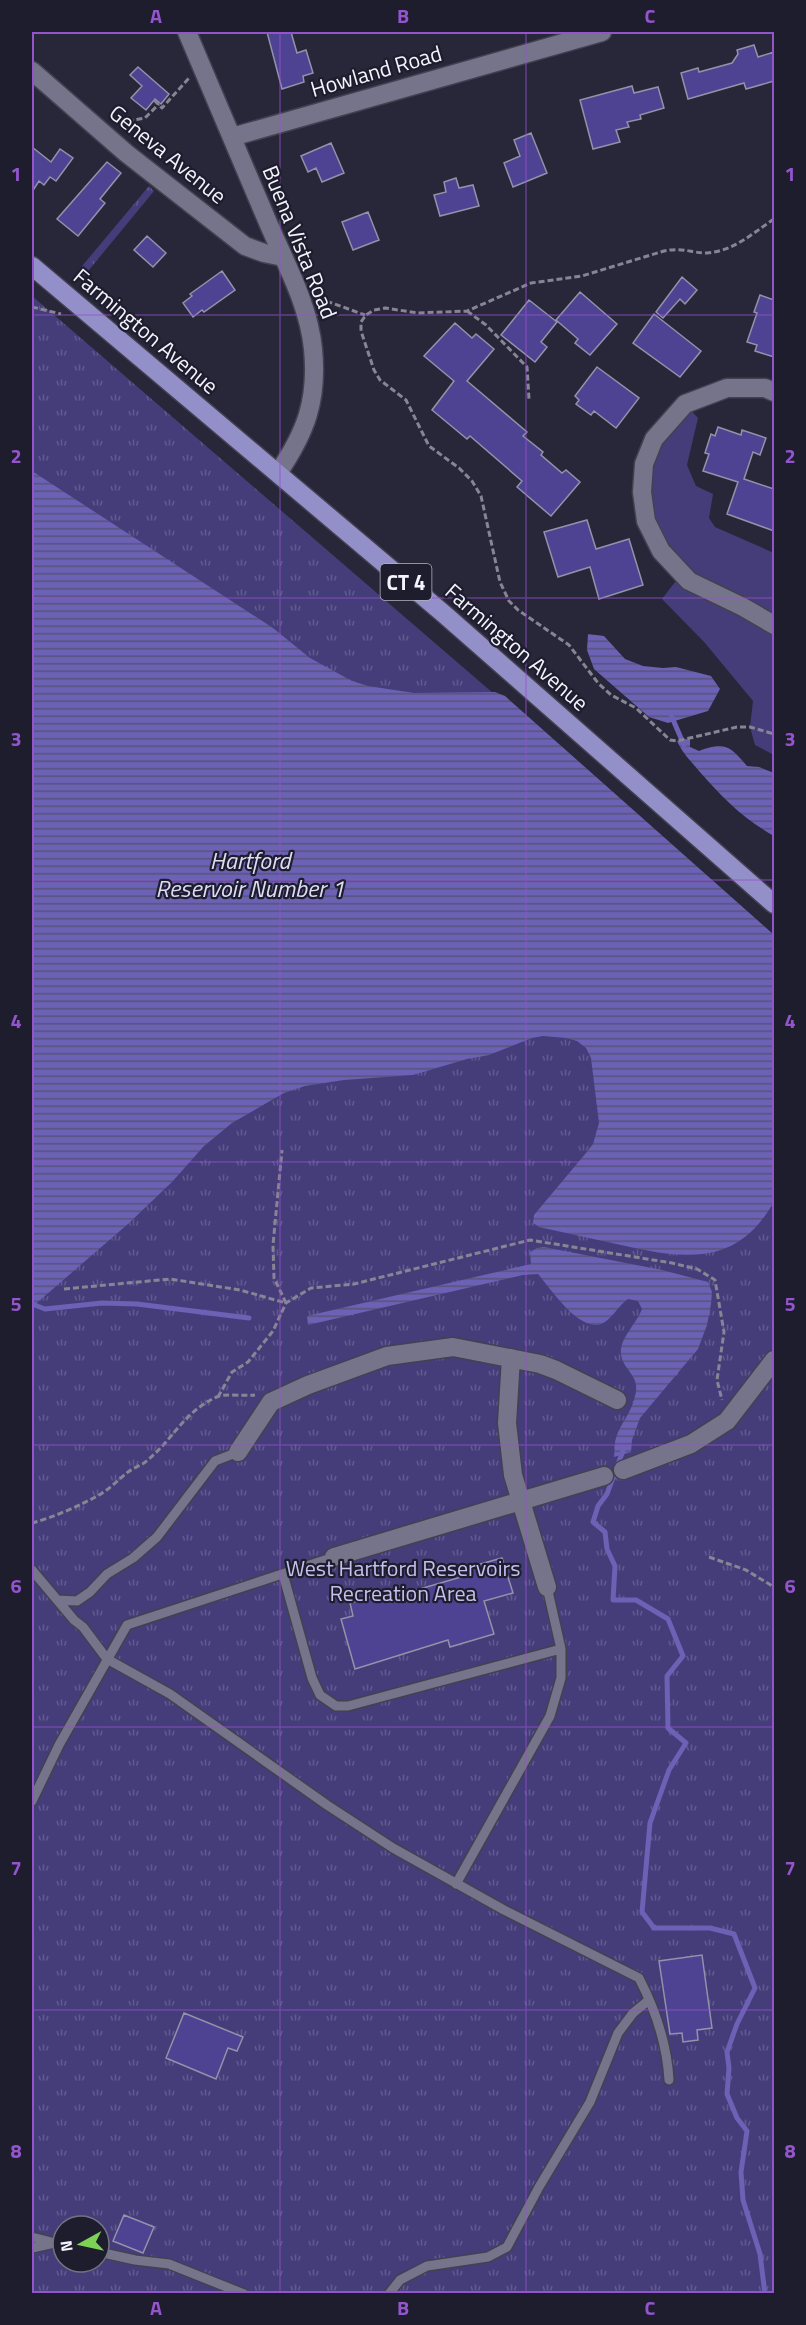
<svg xmlns="http://www.w3.org/2000/svg" width="806" height="2325" viewBox="0 0 806 2325" font-family="'Titillium Web',sans-serif">
<style>
.green{fill:#453d7a}
.park{fill:url(#park-tufts);fill-rule:evenodd}
.water{fill:url(#water-rules)}
.lines{fill:none;stroke-linecap:round;stroke-linejoin:round}
.stream{stroke:#6b61b5;stroke-width:5}
.building{fill:#4e4293;stroke:#9292a8;stroke-width:1.5}
.lane-casing{stroke:#434150;stroke-width:12}
.street-casing{stroke:#434150;stroke-width:21}
.primary-casing{stroke:#434150;stroke-width:21}
.path{stroke:#878594;stroke-width:3;stroke-dasharray:6 3;stroke-linecap:butt}
.lane{stroke:#75748a;stroke-width:9}
.street{stroke:#75748a;stroke-width:18}
.primary{stroke:#938fc8;stroke-width:18}
.grid{fill:none;stroke:#9354cc;stroke-width:1.5;stroke-opacity:0.55}
.labels{text-anchor:middle;dominant-baseline:central;stroke-width:4.5;stroke-linejoin:round;paint-order:stroke}
.shield{fill:#1e1d2e;stroke:#b4b4c0;stroke-width:1.5}
.shield-label{font-size:21px;font-weight:bold;fill:#f4f4fe}
.street-label{font-size:22px;fill:#f4f4fe;stroke:#1e1d2e}
.park-label{font-size:22px;fill:#c2c0ed;stroke:#1e1d2e}
.water-label{font-size:24px;font-style:italic;fill:#dddcf4;stroke:#1e1d2e}
.neatline{fill:none;stroke:#9354cc;stroke-width:2}
.grid-label{font-size:20px;text-anchor:middle;font-weight:bold;fill:#9354cc}
</style>
<defs>
<pattern id="park-tufts" width="24" height="20" patternUnits="userSpaceOnUse" patternTransform="scale(1.5)"><rect width="24" height="20" fill="#453d7a"/><path d="M3 7l-1-3M5 7V3M7 7l1-3M15 17l-1-3M17 17v-4M19 17l1-3" fill="none" stroke="#605a8e"/></pattern>
<pattern id="water-rules" width="6" height="5" patternUnits="userSpaceOnUse" patternTransform="scale(1.5)"><rect width="6" height="5" fill="#6b61b5"/><path d="M0 2.5h6" fill="none" stroke="#575376"/></pattern>
</defs>
<rect width="100%" height="100%" fill="#282639"/>
<!-- green -->
<path class="green" d="M685 404 698 418 687 465 696 486 713 494 709 518 715 527 774 553V755L755 745 750 727 753 701 705 643 662 599 682 573 646 521 654 439Z"/>
<!-- park -->
<path class="park" d="M149 186 154 191 84 276 78 271Z
M32 296 774 935V2293H32ZM63 2226H99V2262H63Z"/>
<!-- water -->
<path class="water" d="M32 471 273 628 310 658 352 681 368 686 414 693 495 692 505 696 774 935V1202C766 1215 757 1228 745 1237 707 1267 654 1252 612 1243 587 1238 563 1232 539 1227L533 1223 534 1215 586 1153 593 1144 599 1123 591 1058 586 1048 577 1041 566 1038 543 1036 532 1038 489 1055 467 1059 413 1075 344 1080 305 1086 284 1093 232 1123 204 1146 172 1182 128 1224 32 1307Z
M588 634 604 636 625 659 643 666 663 668 676 667 711 676 720 689 708 711 668 723 649 717 594 669 587 650Z
M690 738V747L699 751C725 741 730 746 747 766L759 767 774 773V836C742 818 723 798 699 771 690 760 683 754 677 741Z
M544 1247 662 1270 708 1282 712 1292 711 1304 707 1325 698 1349 640 1418 632 1440 631 1452 614 1457C615 1451 614 1444 616 1438 620 1424 632 1412 635 1396 641 1375 623 1371 621 1354 619 1339 637 1323 642 1309L638 1301 628 1299C618 1306 614 1316 605 1322 582 1337 551 1289 538 1274L523 1275 308 1325 307 1316 531 1264 530 1252 537 1248Z"/>
<g class="lines">
<!-- stream -->
<path class="stream" d="M671 715 684 745
M32 1304 45 1309 102 1303 137 1304 249 1318
M624 1448 607 1494 598 1506 593 1522 605 1532 607 1549 615 1566 613 1600H636L668 1619 683 1656 667 1676 668 1728 686 1743 669 1770 650 1823 642 1912 654 1928H710L734 1934 755 1988 737 2024 727 2052 729 2068 727 2094 737 2118 747 2131 741 2172 743 2200 760 2254 765 2294"/>
</g>
<!-- building -->
<path class="building" d="M267 32H291L297 53 306 50 313 73 303 76 304 82 282 89Z
M754 45 758 57 774 52V81L746 89 744 83 688 99 681 73 698 68 699 72 732 63 738 54 737 50Z
M138 67 169 94 161 104 155 99 146 110 131 98 142 86 130 75Z
M632 86 634 93 658 87 664 108 640 115 641 119 627 122 629 127 616 130 620 142 593 149 580 100Z
M531 133 547 173 513 187 504 163 520 156 514 140Z
M331 143 344 173 322 182 316 168 308 172 301 156Z
M32 147 51 162 60 149 73 158 56 181 50 177 44 185 39 181 32 192Z
M107 162 121 173 100 199 105 203 78 236 57 219Z
M456 178 459 188 473 185 479 206 440 216 434 195 446 192 444 182Z
M368 212 379 240 353 250 342 222Z
M147 236 166 253 153 267 134 250Z
M222 271 235 290 204 312 202 310 193 317 183 303 192 296 190 294Z
M682 277 697 290 685 304 680 299 663 318 656 312Z
M580 292 617 324 590 355 575 343 578 339 556 320Z
M760 295 774 300V357L755 351 757 345 747 342 757 313 754 312Z
M529 300 557 322 541 342 547 347 535 362 501 335Z
M654 314 701 351 680 377 633 343Z
M455 323 472 338 476 334 494 349 467 381 527 432 523 436 543 452 541 455 562 473 566 470 580 482 551 516 517 487 522 481 470 436 467 439 432 410 454 381 424 356Z
M597 367 639 398 616 428 594 411 591 415 576 404 579 400 575 396Z
M718 427 741 435 742 430 766 438 760 455 753 452 744 479 774 489V531L727 514 738 482 703 471 709 454 705 453 711 434 715 436Z
M587 520 596 549 629 539 643 585 599 599 590 567 558 577 544 532Z
M502 1558 513 1593 484 1601 494 1634 450 1647 448 1640 355 1669 341 1619 353 1616 350 1603 381 1594 382 1600 468 1575 466 1568Z
M702 1955 712 2028 697 2030 698 2040 683 2042 682 2033 670 2034 659 1961Z
M184 2013 243 2037 237 2051 228 2048 216 2079 166 2058Z
M124 2215 154 2227 143 2253 113 2241Z"/>
<g class="lines">
<defs>
<path id="lane" d="M32 1570 74 1620 83 1627 107 1659 170 1694 327 1805 393 1848 504 1910 639 1978C655 2009 667 2045 669 2080
M283 1574 312 1678 320 1695 336 1706H348L561 1649V1678L550 1716 456 1884
M547 1587 561 1649
M57 1600 77 1601 90 1592 107 1574 133 1558 157 1537 215 1461 238 1452
M32 1801 59 1745 127 1625 334 1557
M32 2237 63 2245
M32 2248 50 2244
M99 2252 135 2260 169 2264 244 2294
M389 2294 400 2280 427 2266 488 2257 507 2247 539 2187 590 2102 618 2033 633 2013 649 2000"/>
<path id="street" d="M187 32C214 96 242 160 269 225 286 264 309 306 313 349 318 400 306 432 278 473
M32 71 126 153 245 246 264 253 283 257
M232 137 602 32
M774 392 765 388H727L685 404 654 439 644 464 642 492 646 521 661 551 689 581 743 607 774 625
M511 1358 507 1423 513 1475 547 1587
M238 1452 271 1402 308 1385 387 1356 453 1347 540 1364 556 1370 617 1400
M623 1470 691 1444 727 1421 774 1360
M334 1557 604 1476"/>
<path id="primary" d="M32 266 444 614 774 904"/>
</defs>
<!-- lane casing -->
<use href="#lane" class="lane-casing"/>
<!-- street casing -->
<use href="#street" class="street-casing"/>
<!-- primary casing -->
<use href="#primary" class="primary-casing"/>
<!-- path -->
<path class="path" d="M154 100 162 108 189 78
M120 116 128 121 145 118 159 104
M774 219C753 233 734 251 707 253 691 253 683 247 664 251L582 276 531 283 467 311 418 313 385 308 374 310 366 315 361 322V331L374 370 380 380 406 400 429 446 459 468 472 481 481 496 500 582 509 601 518 610 569 645 598 683 611 695 636 708 670 740 677 741 737 727H750L774 734
M318 298 365 315
M32 307 61 314
M467 311 486 325 527 367 529 399
M64 1289 170 1279 240 1290 286 1303 274 1278 273 1245 282 1150
M218 1397 232 1372 248 1362 273 1331 286 1303 311 1288 354 1284 530 1240 672 1263 697 1269 715 1280 724 1332 717 1380 722 1400
M32 1523C52 1518 81 1505 99 1495 110 1489 119 1479 128 1472 133 1468 139 1466 144 1463 173 1441 183 1411 219 1396 225 1394 246 1396 255 1395
M709 1557 746 1570 774 1587"/>
<!-- lane -->
<use href="#lane" class="lane"/>
<!-- street -->
<use href="#street" class="street"/>
<!-- primary -->
<use href="#primary" class="primary"/>
</g>
<!-- grid -->
<path class="grid" d="M280 32V2294M526 32V2294M32 315H774M32 598H774M32 880H774M32 1162H774M32 1445H774M32 1727H774M32 2010H774"/>
<g class="labels">
<!-- shield labels -->
<rect class="shield" x="380.5" y="564" width="51" height="36" rx="4.5"/>
<g class="shield-label">
<text x="406" y="582">CT 4</text>
</g>
<!-- street labels -->
<g class="street-label">
<text transform="translate(376 71) rotate(-16)">Howland Road</text>
<text transform="translate(168 154) rotate(39)">Geneva Avenue</text>
<text transform="translate(300 242) rotate(68)">Buena Vista Road</text>
<text transform="translate(146 331) rotate(40)">Farmington Avenue</text>
<text transform="translate(517 647) rotate(41)">Farmington Avenue</text>
</g>
<!-- park labels -->
<g class="park-label">
<text x="403" y="1568">West Hartford Reservoirs<tspan x="403" dy="25">Recreation Area</tspan></text>
</g>
<!-- water labels -->
<g class="water-label">
<text x="250" y="860">Hartford<tspan x="250" dy="28">Reservoir Number 1</tspan></text>
</g>
</g>
<!-- border -->
<rect width="806" height="2325" fill="none" stroke="#1e1d2e" stroke-width="66"/>
<!-- north arrow -->
<g transform="translate(81 2244) rotate(262)"><circle r="28" fill="#1e1d2e" stroke="#747381" stroke-width="1.5"/>
<path d="M0-4.5L10 22L0 15L-10 22Z" fill="#7dd154"/>
<text y="-9" font-size="16" font-weight="bold" text-anchor="middle" fill="#f4f4fe">N</text>
</g>
<rect x="33" y="33" width="740" height="2259" class="neatline"/>
<g class="grid-label">
<text x="156" y="23">A</text>
<text x="403" y="23">B</text>
<text x="650" y="23">C</text>
<text x="16" y="181">1</text>
<text x="790" y="181">1</text>
<text x="16" y="463">2</text>
<text x="790" y="463">2</text>
<text x="16" y="746">3</text>
<text x="790" y="746">3</text>
<text x="16" y="1028">4</text>
<text x="790" y="1028">4</text>
<text x="16" y="1311">5</text>
<text x="790" y="1311">5</text>
<text x="16" y="1593">6</text>
<text x="790" y="1593">6</text>
<text x="16" y="1875">7</text>
<text x="790" y="1875">7</text>
<text x="16" y="2158">8</text>
<text x="790" y="2158">8</text>
<text x="156" y="2315">A</text>
<text x="403" y="2315">B</text>
<text x="650" y="2315">C</text>
</g>
</svg>
